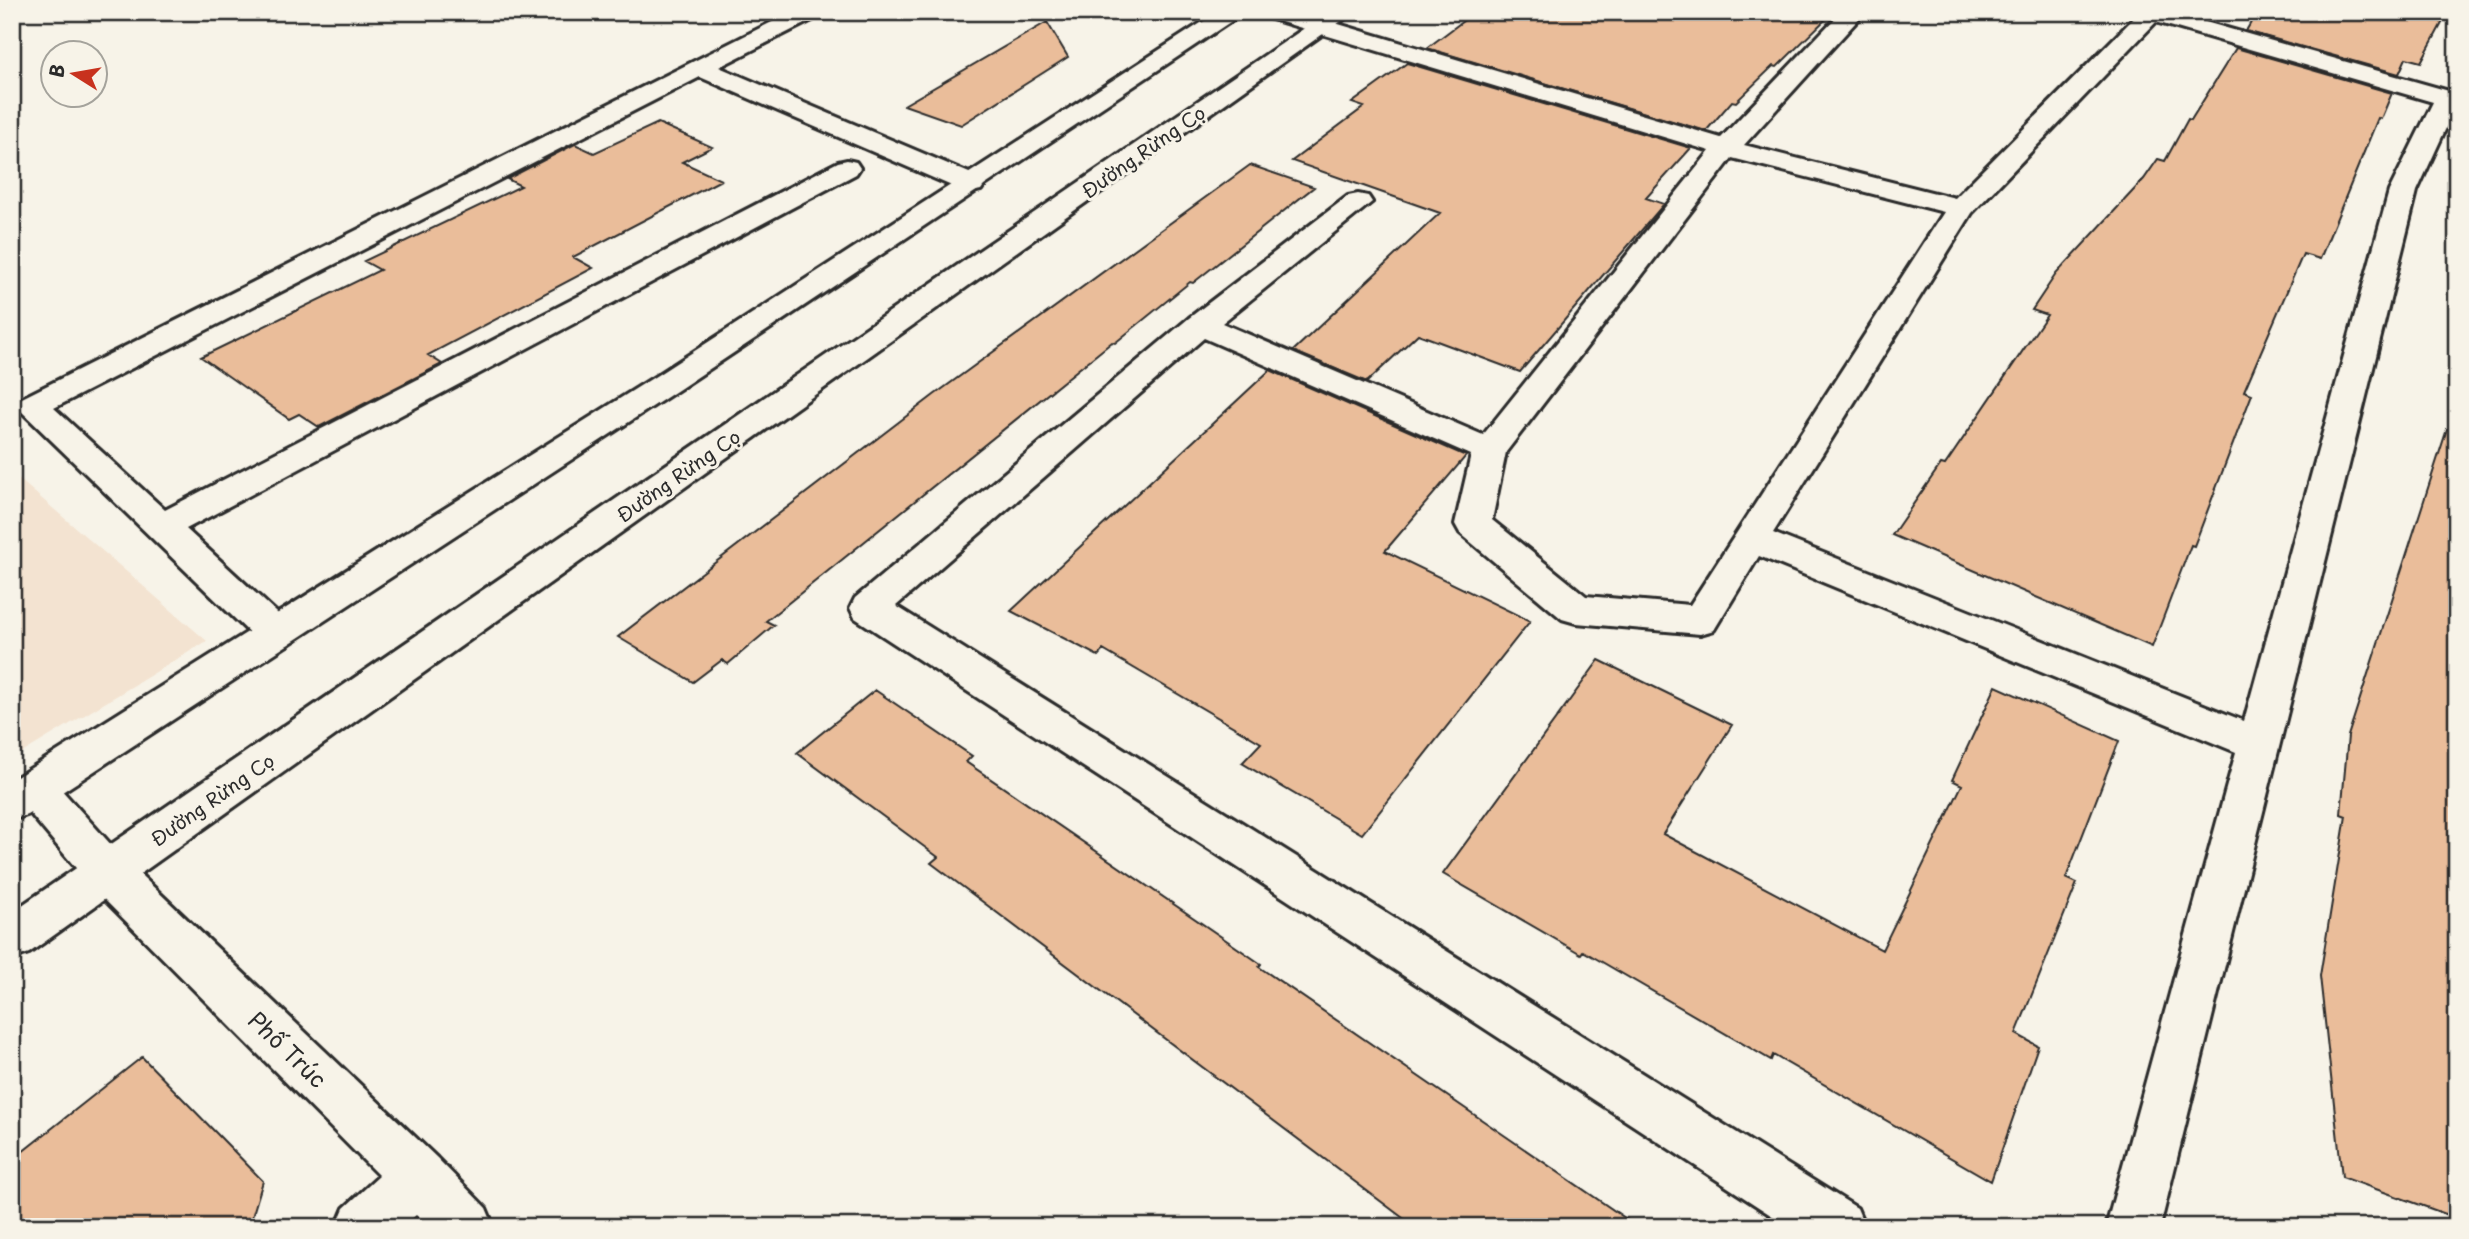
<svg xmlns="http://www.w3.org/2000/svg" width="2469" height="1239" viewBox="0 0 2469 1239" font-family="'Playpen Sans',sans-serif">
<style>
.built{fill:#f3e3d1}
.building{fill:#eabd9a;stroke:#2b2b2b;stroke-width:2}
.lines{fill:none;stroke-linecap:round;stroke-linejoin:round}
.minor-casing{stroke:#2b2b2b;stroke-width:6}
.tertiary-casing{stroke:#2b2b2b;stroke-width:6}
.minor{fill:#f7f3e8;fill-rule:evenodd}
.tertiary{fill:#f7f3e8;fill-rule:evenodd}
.labels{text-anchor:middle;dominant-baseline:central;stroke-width:6;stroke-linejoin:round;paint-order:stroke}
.street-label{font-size:19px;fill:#2b2b2b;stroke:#f7f3e8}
.near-street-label{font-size:23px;fill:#2b2b2b;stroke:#f7f3e8}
</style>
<rect width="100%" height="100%" fill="#f7f3e8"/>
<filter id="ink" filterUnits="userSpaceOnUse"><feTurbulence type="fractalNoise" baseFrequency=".0143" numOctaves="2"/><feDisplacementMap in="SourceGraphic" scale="14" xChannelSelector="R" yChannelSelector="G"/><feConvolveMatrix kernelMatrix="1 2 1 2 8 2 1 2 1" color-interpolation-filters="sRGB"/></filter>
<g filter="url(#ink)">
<!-- built -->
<path class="built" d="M12 473 207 641 12 759Z"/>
<!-- building -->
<path class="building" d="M1475 12H1833L1777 67 1773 66 1736 102 1732 101 1706 131 1427 48Z
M2257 12H2448L2421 62 2406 58 2399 74 2246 31Z
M1047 22 1068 57 961 125 904 105Z
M2236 48 2392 93 2381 119 2378 118 2320 259 2303 254 2244 391 2252 394 2194 546 2191 545 2152 647 1892 535 1941 464 1945 465 2047 315 2032 310 2056 274 2144 179 2158 159 2165 161 2188 119 2191 120Z
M1407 63 1691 148 1646 198 1664 204 1520 372 1418 334 1367 382 1293 351 1440 213 1292 161 1364 107 1352 103Z
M658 123 712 147 682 162 721 180 573 257 593 268 428 355 442 364 319 427 299 414 289 419 201 357 380 270 364 261 521 186 507 179 575 144 594 153Z
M1250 165 1314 187 1193 283 1190 282 1115 343 1112 342 766 621 774 625 728 664 722 660 693 682 618 637 934 395Z
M1270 370 1466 456 1385 551 1530 621 1362 834 1242 763 1261 743 1103 650 1098 656 1011 611Z
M2447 429 2457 430V1218L2342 1177 2320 976 2346 816 2341 814 2348 736Z
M1599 660 1732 725 1663 834 1882 950 1962 785 1952 780 1996 686 2119 741 2066 878 2077 883 2016 1034 2038 1046 1991 1181 1773 1055 1771 1060 1583 951 1581 954 1443 874Z
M875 690 972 756 966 762 1261 964 1259 967 1638 1227H1415L931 863 938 857 797 753Z
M142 1057 263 1181 249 1227H12V1160Z"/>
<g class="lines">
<defs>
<path id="minor" d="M792 12H821L818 17 719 67 981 178 985 184 981 190 971 192 961 190 700 77 54 408 165 510 838 162 847 160 856 162 860 168 856 174 186 529 289 624 294 634 289 644 275 648 261 644 16 406 20 399Z
M1262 12H1298L1721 138 1841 12H1865L1744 145 1955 198 2140 12H2170L2456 93 2457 104 2417 191 2160 1227H2106L2236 752 1759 556 1714 630 1700 634 1576 623 1562 619 1460 533 1455 524 1471 455 1204 338 896 606 1857 1208 1865 1227H1789L855 618 850 608 855 598 1189 318 1348 196 1358 194 1368 196 1372 202 1222 323 1483 435 1710 151 1265 17ZM2156 22 2433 102 2389 191 2244 721 1773 533 1972 213ZM1732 158 1944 212 1690 605 1586 596 1492 520 1506 452Z
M34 770 49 776 123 858 437 1158 486 1208 494 1227H428L416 1215 403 1227H336L344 1208 379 1176 91 886 19 800 13 788 19 776Z"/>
<path id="tertiary" d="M1218 12H1245L681 388 27 815 12 820V780L659 374Z
M1328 12H1354L29 953 12 959V912Z"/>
</defs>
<!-- minor casing -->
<use href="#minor" class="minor-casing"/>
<!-- tertiary casing -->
<use href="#tertiary" class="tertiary-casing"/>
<!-- minor -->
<use href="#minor" class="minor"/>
<!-- tertiary -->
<use href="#tertiary" class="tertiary"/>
</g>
</g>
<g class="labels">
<!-- street labels -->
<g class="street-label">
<text transform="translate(1143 151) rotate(-35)">Đường Rừng Cọ</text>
<text transform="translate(678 475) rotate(-35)">Đường Rừng Cọ</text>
<text transform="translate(212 799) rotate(-35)">Đường Rừng Cọ</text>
</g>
<!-- near-street labels -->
<g class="near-street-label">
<text transform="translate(288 1049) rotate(44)">Phố Trúc</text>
</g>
</g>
<!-- margin -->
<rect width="2469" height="1239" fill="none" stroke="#f7f3e8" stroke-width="42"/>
<rect x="21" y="21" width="2427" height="1197" fill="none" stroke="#2b2b2b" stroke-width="2.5" filter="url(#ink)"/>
<!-- north arrow -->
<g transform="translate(74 74) rotate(281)"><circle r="33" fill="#f7f3e8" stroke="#a5a39c" stroke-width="2"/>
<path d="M0-5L12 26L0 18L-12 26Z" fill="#c8321e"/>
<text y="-10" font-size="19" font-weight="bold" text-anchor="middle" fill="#2b2b2b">B</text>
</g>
</svg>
